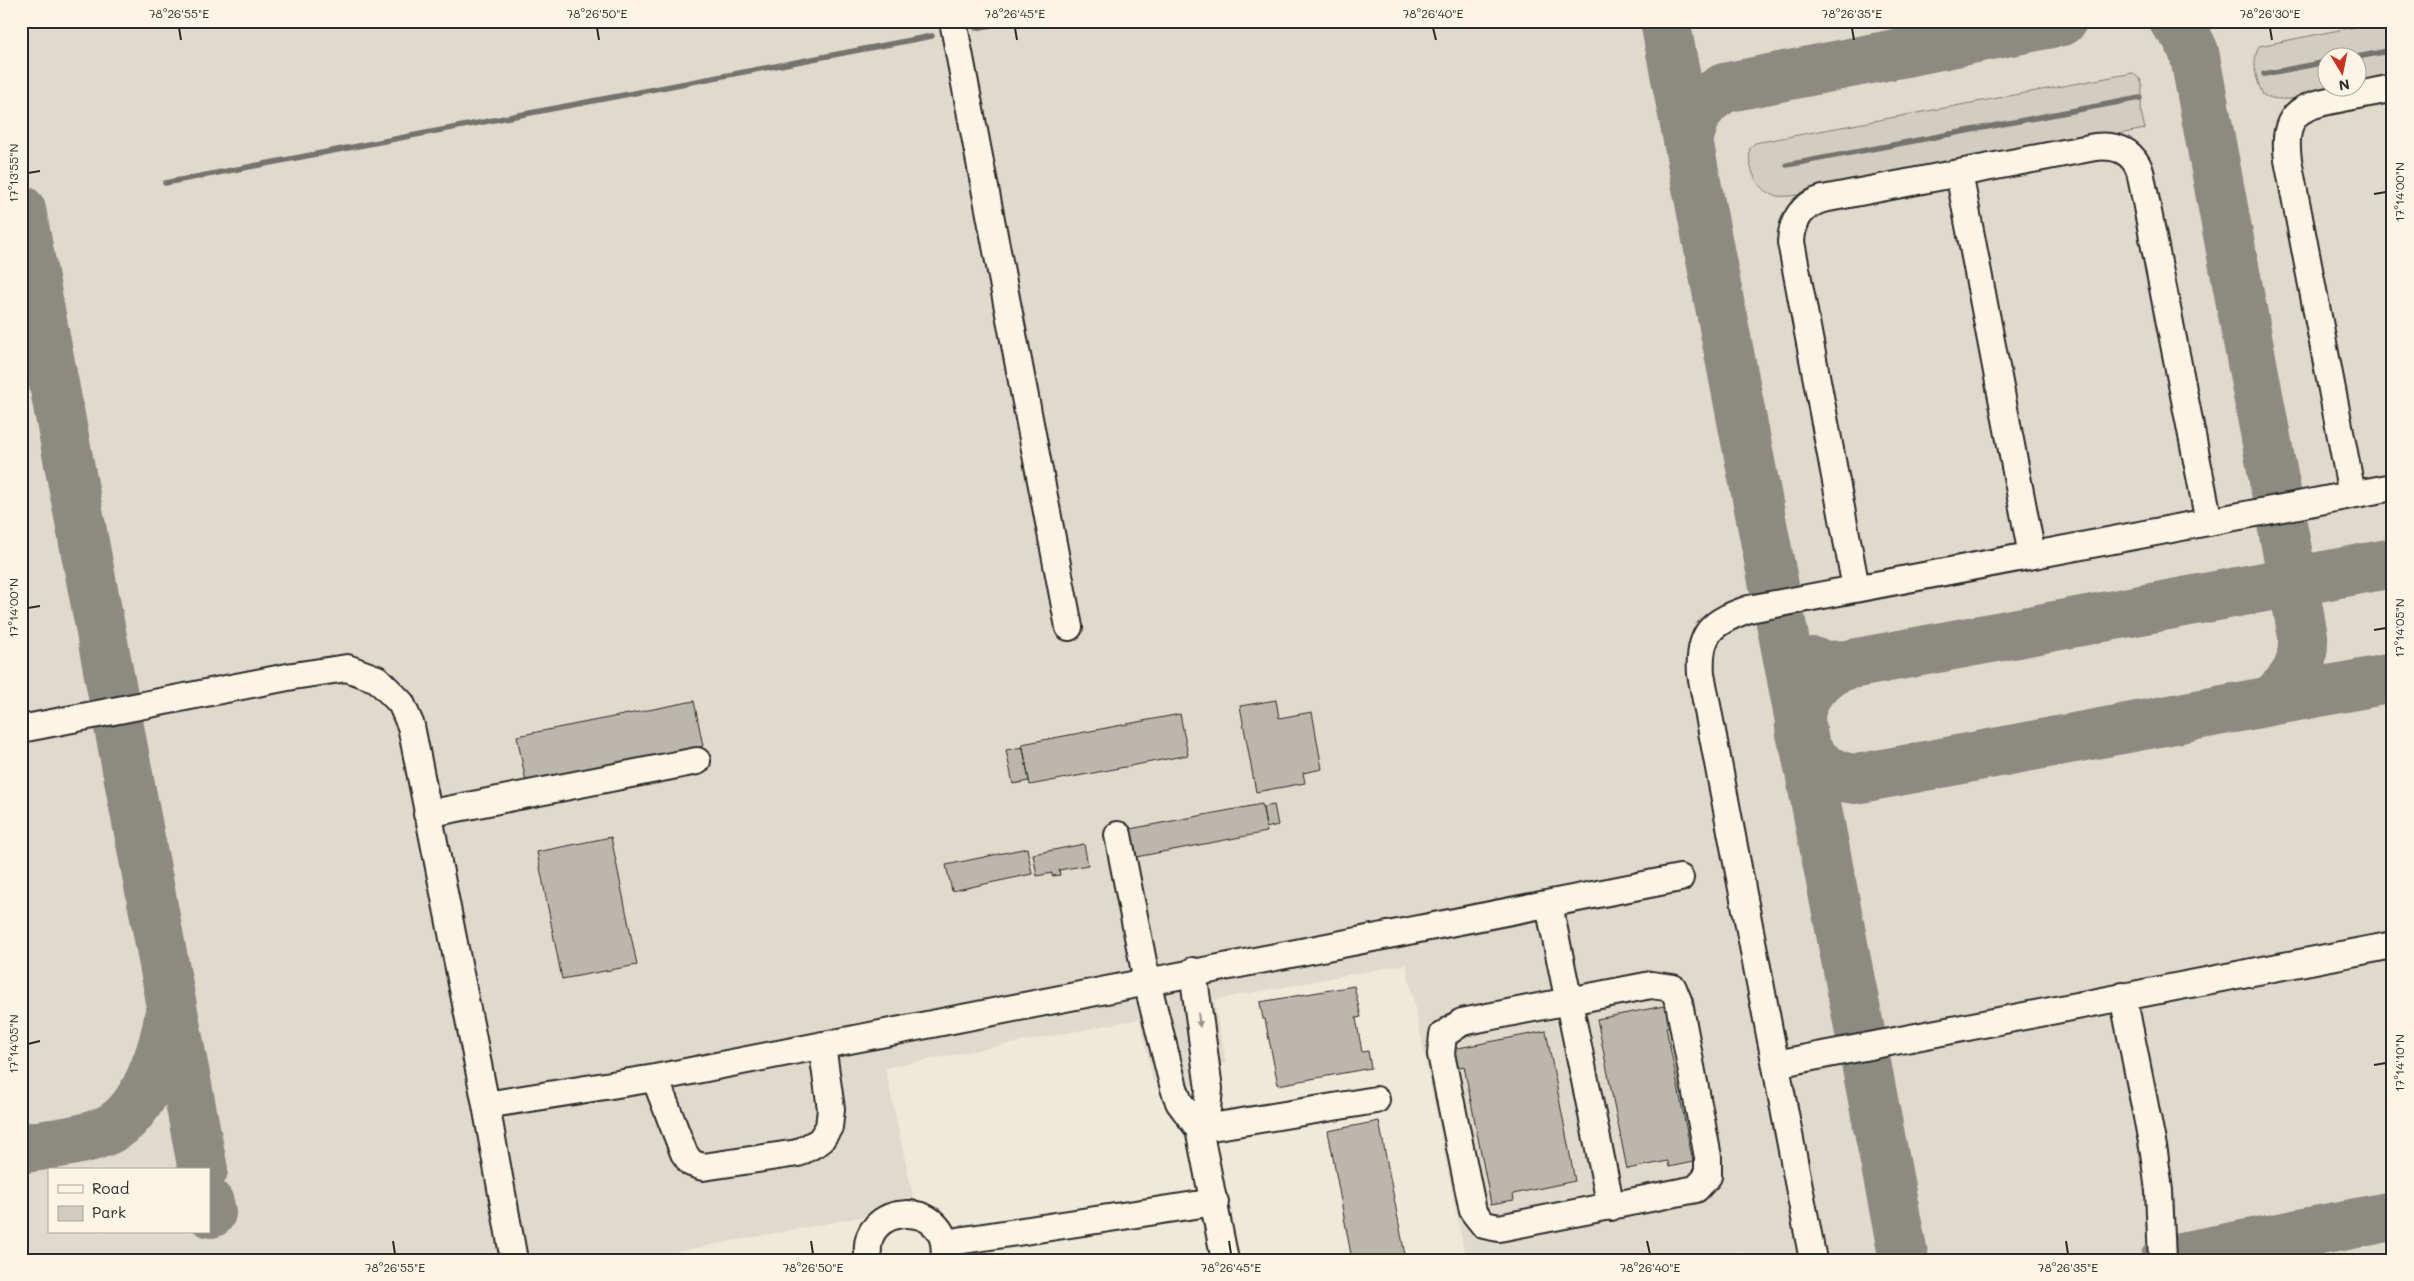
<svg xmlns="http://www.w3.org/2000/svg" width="2414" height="1281" viewBox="0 0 2414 1281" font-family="Mali,sans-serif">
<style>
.built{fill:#e0dacc;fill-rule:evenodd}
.green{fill:#d2cdc0;stroke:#7e7c76}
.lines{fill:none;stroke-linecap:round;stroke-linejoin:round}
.stream{stroke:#75736d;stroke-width:5.5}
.taxiway{stroke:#8d8a82;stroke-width:50}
.building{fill:#bcb7ac;stroke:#2b2b2b}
.minor-casing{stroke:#2b2b2b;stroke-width:30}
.minor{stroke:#fcf5e5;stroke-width:26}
.oneway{fill:#949088}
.ticks{fill:none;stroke:#2b2b2b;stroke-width:2}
.neatline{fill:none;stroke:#2b2b2b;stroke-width:2}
.ticks-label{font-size:12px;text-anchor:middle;fill:#2b2b2b}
</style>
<rect width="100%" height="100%" fill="#efe9da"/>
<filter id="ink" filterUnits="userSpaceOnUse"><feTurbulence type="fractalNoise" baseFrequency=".02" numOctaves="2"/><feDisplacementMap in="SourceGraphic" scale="10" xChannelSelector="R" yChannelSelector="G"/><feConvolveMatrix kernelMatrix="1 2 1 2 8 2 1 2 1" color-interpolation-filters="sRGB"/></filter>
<g filter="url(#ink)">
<!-- built -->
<path class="built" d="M21 21H2393V1260H1743L1742 1251 1699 1260H1466L1406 964 1214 1000 1226 1063 1209 1067 1211 1082 1174 1088 1162 1080 1153 1081 1140 1019 885 1068 915 1205 887 1212 633 1260H21ZM2326 58H2356V88H2326ZM49 1170H209V1232H49Z"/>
<!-- green -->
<path class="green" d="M2384 21H2393V80L2357 87 2356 58H2326V88H2354C2333 92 2282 106 2263 95 2256 79 2251 63 2259 46Z
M2133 73 2140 79 2142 85 2141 112 2145 129 1797 195C1791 196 1783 197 1777 196 1756 193 1747 165 1750 148L1755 143Z"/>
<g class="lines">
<!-- stream -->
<path class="stream" d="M976 28 1011 21
M2352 58 2393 50
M2264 74 2326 62
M1787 165 2140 98
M165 183 932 36"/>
<!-- taxiway -->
<path class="taxiway" d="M1665 21 1904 1260
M2174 21 2185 33 2194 52 2303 636C2304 667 2295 680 2272 700
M1688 141C1695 114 1699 103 1724 88L2062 21
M21 210 203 1170
M1813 662 1825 666 1846 665 2393 563
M1846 665C1780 685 1786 772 1856 779L2393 678
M21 1149C51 1143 89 1142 115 1126 147 1105 164 1049 170 1013
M209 1203 211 1213
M2165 1260 2393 1216"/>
</g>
<!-- building -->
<path class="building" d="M1276 700 1279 718 1312 712 1322 769 1303 773 1305 783 1256 792 1240 706Z
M694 701 703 746 526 782 517 736Z
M1180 714 1188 755 1030 785 1022 744Z
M1023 747 1029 781 1013 784 1006 750Z
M1262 804 1267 832 1136 857 1130 829Z
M1274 805 1278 825 1266 828 1263 807Z
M611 837 637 965 562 979 537 852Z
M1084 844 1088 865 1059 870 1060 875 1052 876V873L1037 876 1033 854Z
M1027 848 1032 874 952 891 946 865Z
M1354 986 1361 1017 1356 1018 1362 1052 1368 1051 1371 1068 1278 1085 1265 1019H1263L1260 1002Z
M1669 1005 1673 1026 1666 1027 1693 1162 1669 1167 1668 1161 1627 1169 1597 1019Z
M1546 1031 1575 1181 1513 1194 1514 1200 1491 1204 1464 1066 1457 1068 1453 1049Z
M1379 1121 1406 1260H1352L1328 1131Z"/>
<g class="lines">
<defs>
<path id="minor" d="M953 21 1069 627
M1959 173 2032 555
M2352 494 2288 160C2282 115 2298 106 2339 99 2357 95 2375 92 2393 88
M1856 588 1791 242C1792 220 1802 205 1823 199L2095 147C2116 145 2132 150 2140 171L2209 522
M21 729 293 676 347 668 377 679 401 703 411 726 486 1105 514 1260
M427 814 697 761
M1118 835 1147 982 1174 1088 1179 1102 1199 1129 1225 1260
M1549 905 1611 1207
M1193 971 1209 1089 1207 1109 1199 1129
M1651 985 1673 988 1679 1003 1708 1157V1176L1696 1189 1499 1228 1484 1225 1473 1211 1441 1054 1443 1035 1462 1022Z
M2123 996 2154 1152 2159 1191 2162 1260
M1776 1064 2393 945
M655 1078 684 1153 691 1163 703 1167 798 1153 820 1141 829 1127 831 1109 822 1045
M486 1105 655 1078 1680 878
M1199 1129 1376 1100
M944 1243 1215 1202
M869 1260C856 1201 954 1197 944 1259
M1813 1260 1701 674C1698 632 1712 622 1749 609L2393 487"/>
</defs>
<!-- minor casing -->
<use href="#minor" class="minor-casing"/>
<!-- minor -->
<use href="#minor" class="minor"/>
</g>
<!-- one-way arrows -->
<defs><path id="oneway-solid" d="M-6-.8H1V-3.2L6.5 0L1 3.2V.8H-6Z" transform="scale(1.25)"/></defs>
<use class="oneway" href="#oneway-solid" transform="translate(1199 1020) rotate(82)"/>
</g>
<!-- ticks -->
<path class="ticks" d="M179 28 181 40M597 28 599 40M1015 28 1017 40M1433 28 1436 40M1852 28 1854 40M2270 28 2272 40M28 173 40 171M2374 194 2386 192M28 608 40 606M2374 630 2386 628M28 1044 40 1041M2374 1065 2386 1063M393 1241 395 1254M811 1241 813 1254M1229 1241 1231 1254M1647 1241 1650 1254M2066 1241 2068 1254"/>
<!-- margin -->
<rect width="2414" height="1281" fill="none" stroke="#fcf5e5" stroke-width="55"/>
<!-- legend -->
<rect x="48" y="1168" width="162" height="65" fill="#fcf5e5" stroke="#a8a49b"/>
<rect x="58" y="1185" width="25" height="8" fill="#fcf5e5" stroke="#a8a49b"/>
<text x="92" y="1194" font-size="15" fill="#2b2b2b">Road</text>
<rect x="58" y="1206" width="25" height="15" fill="#d2cdc0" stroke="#a8a49b"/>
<text x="92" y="1218" font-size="15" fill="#2b2b2b">Park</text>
<!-- north arrow -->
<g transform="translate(2342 72) rotate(170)"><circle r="24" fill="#fcf5e5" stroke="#a8a49b"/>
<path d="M0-4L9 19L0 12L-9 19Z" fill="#c8321e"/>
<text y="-8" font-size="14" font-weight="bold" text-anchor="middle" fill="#2b2b2b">N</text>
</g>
<rect x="28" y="28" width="2358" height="1226" class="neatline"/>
<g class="ticks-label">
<text x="179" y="18">78°26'55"E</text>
<text x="597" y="18">78°26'50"E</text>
<text x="1015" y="18">78°26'45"E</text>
<text x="1433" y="18">78°26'40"E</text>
<text x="1852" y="18">78°26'35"E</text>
<text x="2270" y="18">78°26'30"E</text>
<text transform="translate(14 173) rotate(-90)" y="4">17°13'55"N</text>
<text transform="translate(2400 192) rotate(-90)" y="4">17°14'00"N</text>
<text transform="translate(14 608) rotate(-90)" y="4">17°14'00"N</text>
<text transform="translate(2400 628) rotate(-90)" y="4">17°14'05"N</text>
<text transform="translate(14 1044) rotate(-90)" y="4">17°14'05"N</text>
<text transform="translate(2400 1063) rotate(-90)" y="4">17°14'10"N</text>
<text x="395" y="1272">78°26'55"E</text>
<text x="813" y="1272">78°26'50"E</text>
<text x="1231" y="1272">78°26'45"E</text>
<text x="1650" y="1272">78°26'40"E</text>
<text x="2068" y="1272">78°26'35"E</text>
</g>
</svg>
